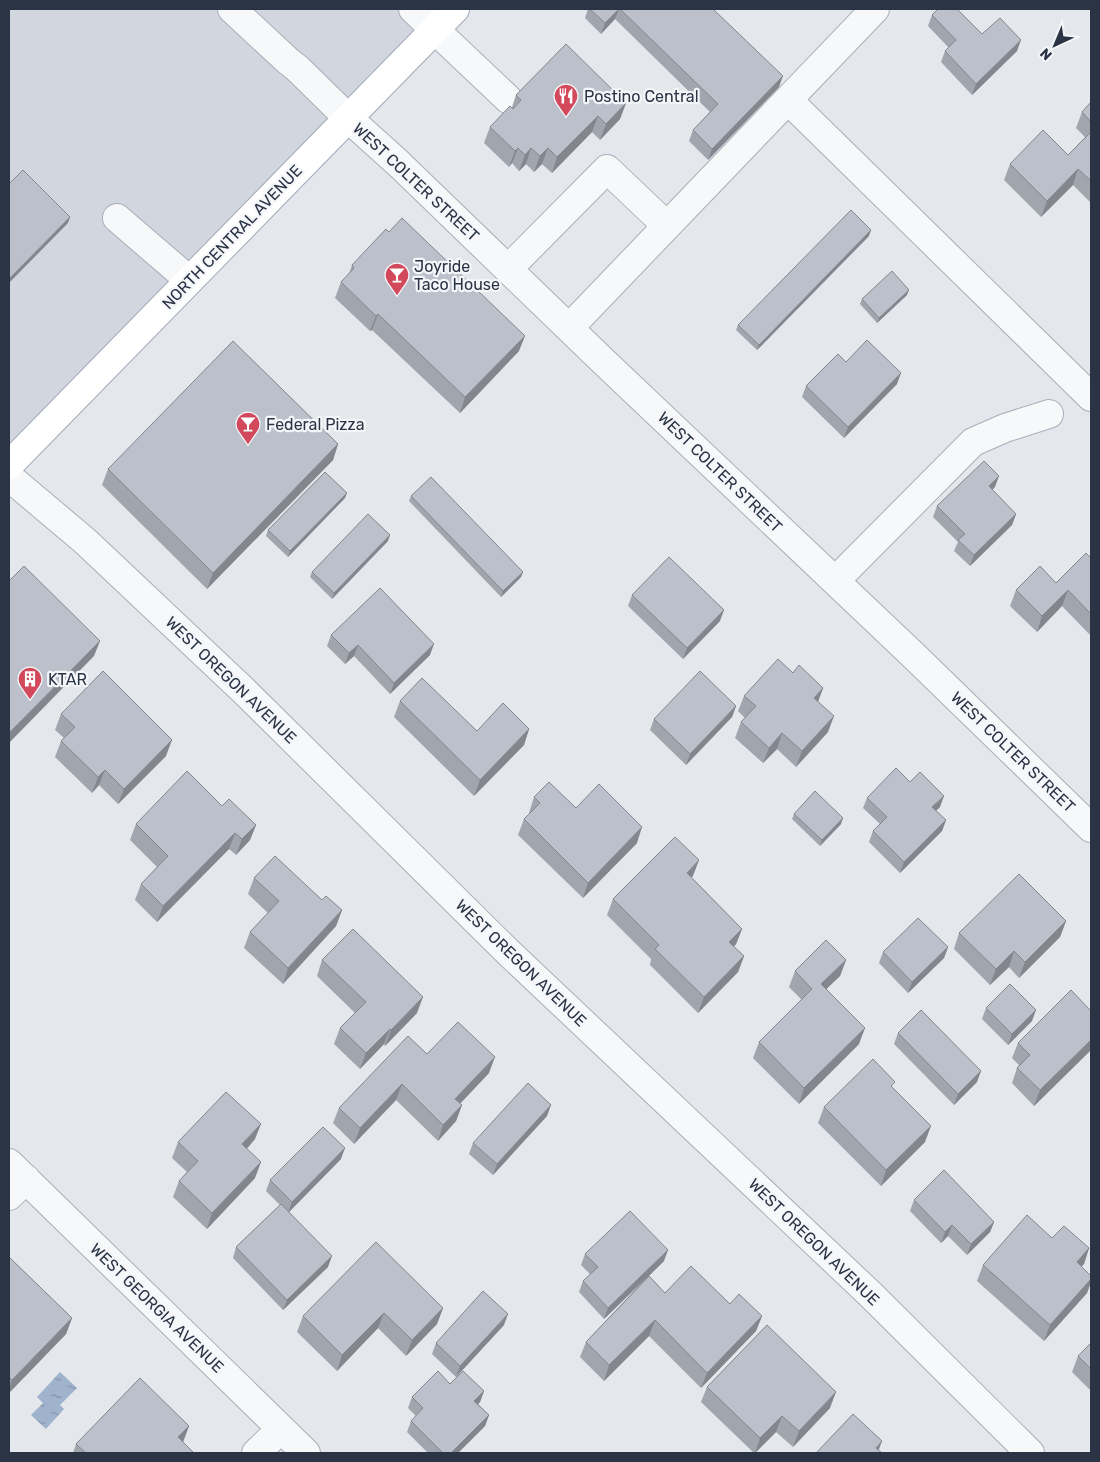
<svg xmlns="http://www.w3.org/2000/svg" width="1100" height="1462" viewBox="0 0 1100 1462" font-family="Rubik,sans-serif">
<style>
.built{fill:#d2d6de}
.water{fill:url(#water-ripples)}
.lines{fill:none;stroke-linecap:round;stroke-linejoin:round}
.minor-casing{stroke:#a9aeb7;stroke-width:30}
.major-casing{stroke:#a3abb8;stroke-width:30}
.minor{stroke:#f7f8fa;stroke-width:28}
.major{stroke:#fff;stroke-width:28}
.wall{fill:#a1a5ae}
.shaded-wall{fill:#83868d}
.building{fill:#bbc0ca;stroke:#83868d}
.labels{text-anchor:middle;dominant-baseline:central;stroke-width:4.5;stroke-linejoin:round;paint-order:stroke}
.poi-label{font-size:16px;fill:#2b3445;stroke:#f4f6f9;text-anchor:start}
.street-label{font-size:16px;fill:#2b3445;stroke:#f4f6f9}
</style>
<defs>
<pattern id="water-ripples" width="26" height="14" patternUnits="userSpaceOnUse" patternTransform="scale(1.25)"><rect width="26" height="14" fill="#9fb4cc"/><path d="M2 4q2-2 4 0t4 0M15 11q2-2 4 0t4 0" fill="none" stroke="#8293a7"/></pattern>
</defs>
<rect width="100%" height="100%" fill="#e4e7ec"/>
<!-- built -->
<path class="built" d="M10 9H453L9 465V10Z"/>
<!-- water -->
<path class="water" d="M60 1372 77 1388 60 1405 64 1409 46 1429 31 1415 43 1403 37 1397Z"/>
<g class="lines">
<defs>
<path id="minor" d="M232 9 288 61 297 68 348 118 398 163 603 361 912 654 1091 828
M413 9 508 99
M788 100 1091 397
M117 218 189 280
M508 269 607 169 667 226
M569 328 875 9
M9 477 85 541 244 691 508 952 869 1293 1030 1453
M835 581 973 442 1005 428 1049 414
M9 1163 306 1453
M9 1196 26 1179
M256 1453 281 1429"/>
<path id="major" d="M9 465 455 9"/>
</defs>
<!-- minor casing -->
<use href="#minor" class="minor-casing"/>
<!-- major casing -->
<use href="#major" class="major-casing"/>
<!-- minor -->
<use href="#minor" class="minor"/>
<!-- major -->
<use href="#major" class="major"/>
</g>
<!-- wall -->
<path class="wall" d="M588 9H713L779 87 708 160 689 141 693 130 710 112 615 19 601 34 585 18Z
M932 15 982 34 1017 51 972 95 941 62 945 51 949 48 928 26Z
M516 95 626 103 620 119 600 140 592 132 552 173 542 164 534 172 526 164 519 171 512 163 509 167 484 143 490 127 512 107Z
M1091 102V203L1073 185 1041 217 1004 180 1010 164 1068 155 1085 137 1076 128 1082 112Z
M869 236 757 350 736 330 738 325Z
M352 265 519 351 460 413 372 330 370 331 335 298 341 282 349 274Z
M907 295 877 323 860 304 862 299Z
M846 362 897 384 844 438 802 397 806 386Z
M338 444 333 460 207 589 102 485 108 469Z
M995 487 992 490 1016 514 1012 525 970 566 954 551 958 542 933 517 937 506Z
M411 496 521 577 501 597 409 501Z
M345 498 288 557 266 536 268 530Z
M388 541 332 599 310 577 312 572Z
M1091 558V636L1062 606 1037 632 1010 606 1016 590 1056 583Z
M632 595 720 621 683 659 628 606Z
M331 635 430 655 390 694 354 656 345 664 327 646Z
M793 673 823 688 818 702 828 732 796 767 777 749 763 763 735 738 741 722 745 718 738 711 744 696Z
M400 701 477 731 529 729 524 745 474 796 394 717Z
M736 706 732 717 686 765 650 730 654 719Z
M61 714 166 756 118 804 99 785 92 793 55 757 61 741 64 738 55 730Z
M910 782 940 807 936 811 946 820 942 831 900 873 869 842 873 831 880 824 863 808 867 798Z
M534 797 576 808 637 843 583 898 518 835 524 819 529 814V813Z
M222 806 256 825 250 840 236 855 229 849 157 922 135 900 141 884 157 867 130 840 136 824Z
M794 814 841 824 820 846 792 819Z
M693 876 691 877 742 929 736 944 734 947 744 956 738 972 698 1013 650 965 651 959 607 915 613 899Z
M254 878 322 900 342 910 336 926 283 984 244 948 250 932 268 913 248 894Z
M1066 921 1060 937 1019 978 1009 967 990 985 954 949 959 933Z
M948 947 944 958 908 993 879 963 883 952Z
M322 960 417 1013 385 1046 384 1044 360 1069 334 1044 340 1028 355 1013 317 976Z
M846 960 840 976 826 989 859 1044 799 1104 753 1058 759 1042 802 1000 789 987 795 971Z
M986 1008 1032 1021 1008 1045 982 1019Z
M1091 1011V1050L1034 1106 1012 1083 1017 1068 1019 1065 1012 1058 1018 1043Z
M898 1033 977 1082 954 1105 894 1044Z
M427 1054 489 1073 460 1104 462 1105 456 1121 438 1141 396 1100 354 1144 333 1123 339 1108Z
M893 1088 925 1142 881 1186 818 1123 824 1107Z
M547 1116 493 1175 469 1154 473 1143Z
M255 1139 247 1149 255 1178 207 1229 173 1197 179 1181 187 1172 172 1158 178 1142Z
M341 1159 289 1212 328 1267 283 1310 233 1258 236 1247 280 1205 266 1191 270 1180Z
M914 1200 994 1222 990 1232 967 1255 948 1236 941 1243 910 1211Z
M1052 1238 1089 1248 1084 1264 1081 1266 1091 1276V1282L1087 1293 1044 1341 977 1281 983 1265Z
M585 1254 664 1261 649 1276 665 1293 730 1304 762 1316 756 1331 701 1388 649 1336 604 1381 580 1357 586 1342 648 1276 604 1319 579 1292 583 1281 590 1274 581 1265Z
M9 1257 72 1318 66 1334 9 1393Z
M443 1308 437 1324 406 1356 378 1328 337 1371 297 1332 303 1316Z
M504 1325 456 1377 432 1354 436 1343Z
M1091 1343V1391L1072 1372 1078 1356Z
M450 1384 484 1391 480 1402 478 1404 489 1415 485 1426 458 1453H428L407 1432 411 1421 416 1416 408 1408 412 1397Z
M707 1387 830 1408 793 1447 776 1432 755 1453H754L701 1402Z
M189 1426 183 1442 194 1453H73L76 1444Z"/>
<!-- shaded-wall -->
<path class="shaded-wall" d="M619 9 615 19 601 34 605 23Z
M1021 40 1017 51 972 95 976 84Z
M783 76 779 87 708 160 712 149Z
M626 103 620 119 600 140 606 124Z
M598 116 592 132 552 173 557 157Z
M518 148 512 163 509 167 515 151Z
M531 148 526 164 519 171 525 155Z
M548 148 542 164 534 172 540 156Z
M1078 169 1073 185 1041 217 1047 201Z
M70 217 68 223 9 283V279Z
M871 230 869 236 757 350 759 345Z
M909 290 907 295 877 323 879 318Z
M378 314 372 330 370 331 376 316Z
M525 336 519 351 460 413 465 397Z
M901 373 897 384 844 438 848 427Z
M338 444 333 460 207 589 213 573Z
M999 476 995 487 985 497 989 486Z
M347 493 345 498 288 557 290 551Z
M1016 514 1012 525 970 566 974 555Z
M390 535 388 541 332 599 334 593Z
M523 572 521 577 501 597 503 591Z
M1068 590 1062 606 1037 632 1042 616Z
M724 610 720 621 683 659 687 648Z
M100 641 94 656 9 743V733Z
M434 644 430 655 390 694 394 683Z
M358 645 354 656 345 664 349 653Z
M823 688 817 704 814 698Z
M736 706 732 717 686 765 690 754Z
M834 716 828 732 796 767 802 751Z
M529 729 524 745 474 796 480 780Z
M782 733 777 749 763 763 769 748Z
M172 740 166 756 118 804 124 789Z
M105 770 99 785 92 793 98 777Z
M944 796 940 807 928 818 932 807Z
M843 818 841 824 820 846 822 840Z
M946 820 942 831 900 873 904 862Z
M256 825 250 840 236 855 242 839Z
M642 827 637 843 583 898 588 883Z
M235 833 229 849 157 922 163 906Z
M699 860 693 876 681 888 687 873Z
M342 910 336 926 283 984 288 968Z
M1066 921 1060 937 1019 978 1025 962Z
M742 929 736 944 723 957 729 942Z
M948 947 944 958 908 993 912 982Z
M1014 951 1009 967 990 985 996 969Z
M744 956 738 972 698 1013 704 997Z
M846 960 840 976 815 1000 821 984Z
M423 997 417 1013 385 1046 391 1030Z
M1036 1010 1032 1021 1008 1045 1012 1034Z
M865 1028 859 1044 799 1104 804 1088Z
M390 1029 384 1044 360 1069 366 1053Z
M1091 1040V1050L1034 1106 1040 1090Z
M495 1057 489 1073 449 1115 455 1099Z
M981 1071 977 1082 954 1105 958 1094Z
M402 1084 396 1100 354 1144 360 1128Z
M462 1105 456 1121 438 1141 443 1125Z
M551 1105 547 1116 493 1175 497 1164Z
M261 1124 255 1139 236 1160 242 1144Z
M931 1126 925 1142 881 1186 886 1170Z
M345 1148 341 1159 288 1213 292 1202Z
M261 1162 255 1178 207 1229 212 1213Z
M994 1222 990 1232 967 1255 971 1244Z
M952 1225 948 1236 941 1243 945 1232Z
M1089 1248 1084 1264 1071 1278 1077 1262Z
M668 1250 664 1261 604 1319 608 1308Z
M332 1256 328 1267 283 1310 287 1300Z
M1091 1279V1282L1087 1293 1044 1341 1050 1325Z
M443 1308 437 1324 406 1356 412 1340Z
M384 1313 378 1328 337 1371 342 1355Z
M508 1314 504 1325 456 1377 460 1366Z
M762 1316 756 1331 701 1388 707 1373Z
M72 1318 66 1334 9 1393V1389L12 1380Z
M655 1320 649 1336 604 1381 609 1365Z
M484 1391 480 1402 470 1412 474 1401Z
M836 1392 830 1408 793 1447 799 1431Z
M489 1415 485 1426 458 1453H451Z
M782 1416 776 1432 755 1453 760 1438Z
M189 1426 183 1442 172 1453 178 1437Z
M882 1441 878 1452 876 1448Z"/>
<!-- building -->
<path class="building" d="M590 9H619L605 23Z
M620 9H713L783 76 712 149 693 130 718 104Z
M938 9H957L982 34 1000 18 1021 40 976 84 945 51 956 40 932 15Z
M566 44 626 103 606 124 598 116 557 157 548 148 540 156 531 148 525 155 518 148 515 151 490 127 510 106 513 109 521 100 516 95Z
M1091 102V122L1082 112Z
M1043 130 1068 155 1091 132V181L1078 169 1047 201 1010 164Z
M23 170 70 217 9 279V184Z
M851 210 871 230 759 345 738 325Z
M402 218 525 336 465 397 378 314 376 316 341 282 354 268 352 265 386 229 389 232Z
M892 271 909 290 879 318 862 299Z
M867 340 901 373 848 427 806 386 838 354 846 362Z
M233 341 338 444 213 573 108 469Z
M984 461 999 476 989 486 1016 514 974 555 958 540 965 534 937 506Z
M325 472 347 493 290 551 268 530Z
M431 477 523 572 503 591 411 496Z
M368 514 390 535 334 593 312 572Z
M1086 553 1091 558V614L1068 590 1042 616 1016 590 1040 566 1056 583Z
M669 557 724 610 687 648 632 595Z
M24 566 100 641 9 733V581Z
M380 588 434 644 394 683 358 645 349 653 331 635Z
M778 659 793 673 799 665 823 688 814 698 834 716 802 751 782 733 769 748 741 722 756 706 744 696Z
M103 671 172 740 124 789 105 770 98 777 61 741 75 727 61 714Z
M700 671 736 706 690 754 654 719Z
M422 678 477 731 503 703 529 729 480 780 400 701Z
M896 768 910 782 920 772 944 796 932 807 946 820 904 862 873 831 887 817 867 798Z
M187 771 222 806 229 799 256 825 242 839 235 833 163 906 141 884 168 856 136 824Z
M549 782 576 808 599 784 642 827 588 883 524 819 540 803 534 797Z
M815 791 843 818 822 840 794 814Z
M675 837 699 860 687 873 742 929 729 942 744 956 704 997 655 949 659 945 613 899Z
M275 856 322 900 326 896 342 910 288 968 250 932 279 901 254 878Z
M1019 874 1066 921 1025 962 1014 951 996 969 959 933Z
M918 918 948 947 912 982 883 952Z
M353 929 423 997 391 1030 390 1029 366 1053 340 1028 366 1002 322 960Z
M826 940 846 960 821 984 865 1028 804 1088 759 1042 812 989 795 971Z
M1010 984 1036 1010 1012 1034 986 1008Z
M1071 990 1091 1011V1040L1040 1090 1017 1068 1030 1055 1018 1043Z
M921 1010 981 1071 958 1094 898 1033Z
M458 1022 495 1057 455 1099 462 1105 443 1125 402 1084 360 1128 339 1108 408 1036 427 1054Z
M873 1059 895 1082 891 1086 931 1126 886 1170 824 1107Z
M528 1083 551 1105 497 1164 473 1143Z
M226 1092 261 1124 242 1144 261 1162 212 1213 179 1181 198 1161 178 1142Z
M323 1127 345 1148 292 1202 270 1180Z
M944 1170 994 1222 971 1244 952 1225 945 1232 914 1200Z
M281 1204 332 1256 287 1300 236 1247Z
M630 1211 668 1250 608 1308 583 1281 598 1267 585 1254Z
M1027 1215 1052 1238 1064 1226 1089 1248 1077 1262 1091 1276V1279L1050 1325 983 1265Z
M376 1242 443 1308 412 1340 384 1313 342 1355 303 1316Z
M9 1257 72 1318 12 1380 9 1377Z
M691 1266 730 1304 739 1294 762 1316 707 1373 655 1320 609 1365 586 1342 649 1276 665 1293Z
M483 1291 508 1314 460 1366 436 1343Z
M767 1325 836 1392 799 1431 782 1416 760 1438 707 1387Z
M1091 1343V1369L1078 1356Z
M438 1371 450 1384 463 1371 484 1391 474 1401 489 1415 451 1453H443L411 1421 423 1408 412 1397Z
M140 1378 189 1426 178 1437 194 1453H86L76 1444Z
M853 1414 882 1441 876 1448 882 1453H819L817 1452Z"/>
<!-- icons -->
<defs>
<symbol id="restaurant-pin" viewBox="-11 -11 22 30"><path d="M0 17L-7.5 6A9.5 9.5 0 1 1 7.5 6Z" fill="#d1495b" stroke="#f4f6f9"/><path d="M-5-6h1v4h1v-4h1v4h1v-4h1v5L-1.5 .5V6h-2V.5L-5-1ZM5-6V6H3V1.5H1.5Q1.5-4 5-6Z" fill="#fff"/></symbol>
<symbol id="bar-pin" viewBox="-11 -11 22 30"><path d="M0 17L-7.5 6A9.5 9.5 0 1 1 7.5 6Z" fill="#d1495b" stroke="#f4f6f9"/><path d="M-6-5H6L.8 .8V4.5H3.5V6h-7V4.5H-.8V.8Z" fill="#fff"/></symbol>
<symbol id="building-pin" viewBox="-11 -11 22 30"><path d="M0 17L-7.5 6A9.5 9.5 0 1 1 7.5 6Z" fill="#d1495b" stroke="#f4f6f9"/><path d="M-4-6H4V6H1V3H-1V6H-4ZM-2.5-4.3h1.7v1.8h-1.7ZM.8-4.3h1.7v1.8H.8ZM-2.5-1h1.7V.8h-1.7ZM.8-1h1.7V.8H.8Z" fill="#fff"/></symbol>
</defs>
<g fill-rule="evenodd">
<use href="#restaurant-pin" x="552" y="82" width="28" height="38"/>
<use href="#bar-pin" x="383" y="261" width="28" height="38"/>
<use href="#bar-pin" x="234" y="410" width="28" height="38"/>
<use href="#building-pin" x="16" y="665" width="28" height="38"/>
</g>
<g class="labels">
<!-- poi labels -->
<g class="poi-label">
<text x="584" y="96">Postino Central</text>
<text x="414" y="266">Joyride<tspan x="414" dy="18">Taco House</tspan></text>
<text x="266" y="424">Federal Pizza</text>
<text x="48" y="679">KTAR</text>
</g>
<!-- street labels -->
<g class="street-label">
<text transform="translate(416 182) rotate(43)">WEST COLTER STREET</text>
<text transform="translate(232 237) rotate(-46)">NORTH CENTRAL AVENUE</text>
<text transform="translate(720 472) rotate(44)">WEST COLTER STREET</text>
<text transform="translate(231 680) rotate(44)">WEST OREGON AVENUE</text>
<text transform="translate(1013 752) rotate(44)">WEST COLTER STREET</text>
<text transform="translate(521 963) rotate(44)">WEST OREGON AVENUE</text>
<text transform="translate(814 1242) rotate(44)">WEST OREGON AVENUE</text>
<text transform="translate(157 1308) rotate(44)">WEST GEORGIA AVENUE</text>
</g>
</g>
<!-- border -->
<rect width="1100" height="1462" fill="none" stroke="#2b3445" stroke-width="20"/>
<!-- north arrow -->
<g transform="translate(1055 45) rotate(224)" stroke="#f4f6f9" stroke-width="4" paint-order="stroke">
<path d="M0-4L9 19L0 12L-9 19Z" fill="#2b3445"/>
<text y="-8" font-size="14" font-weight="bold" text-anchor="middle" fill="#2b3445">N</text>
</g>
</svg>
